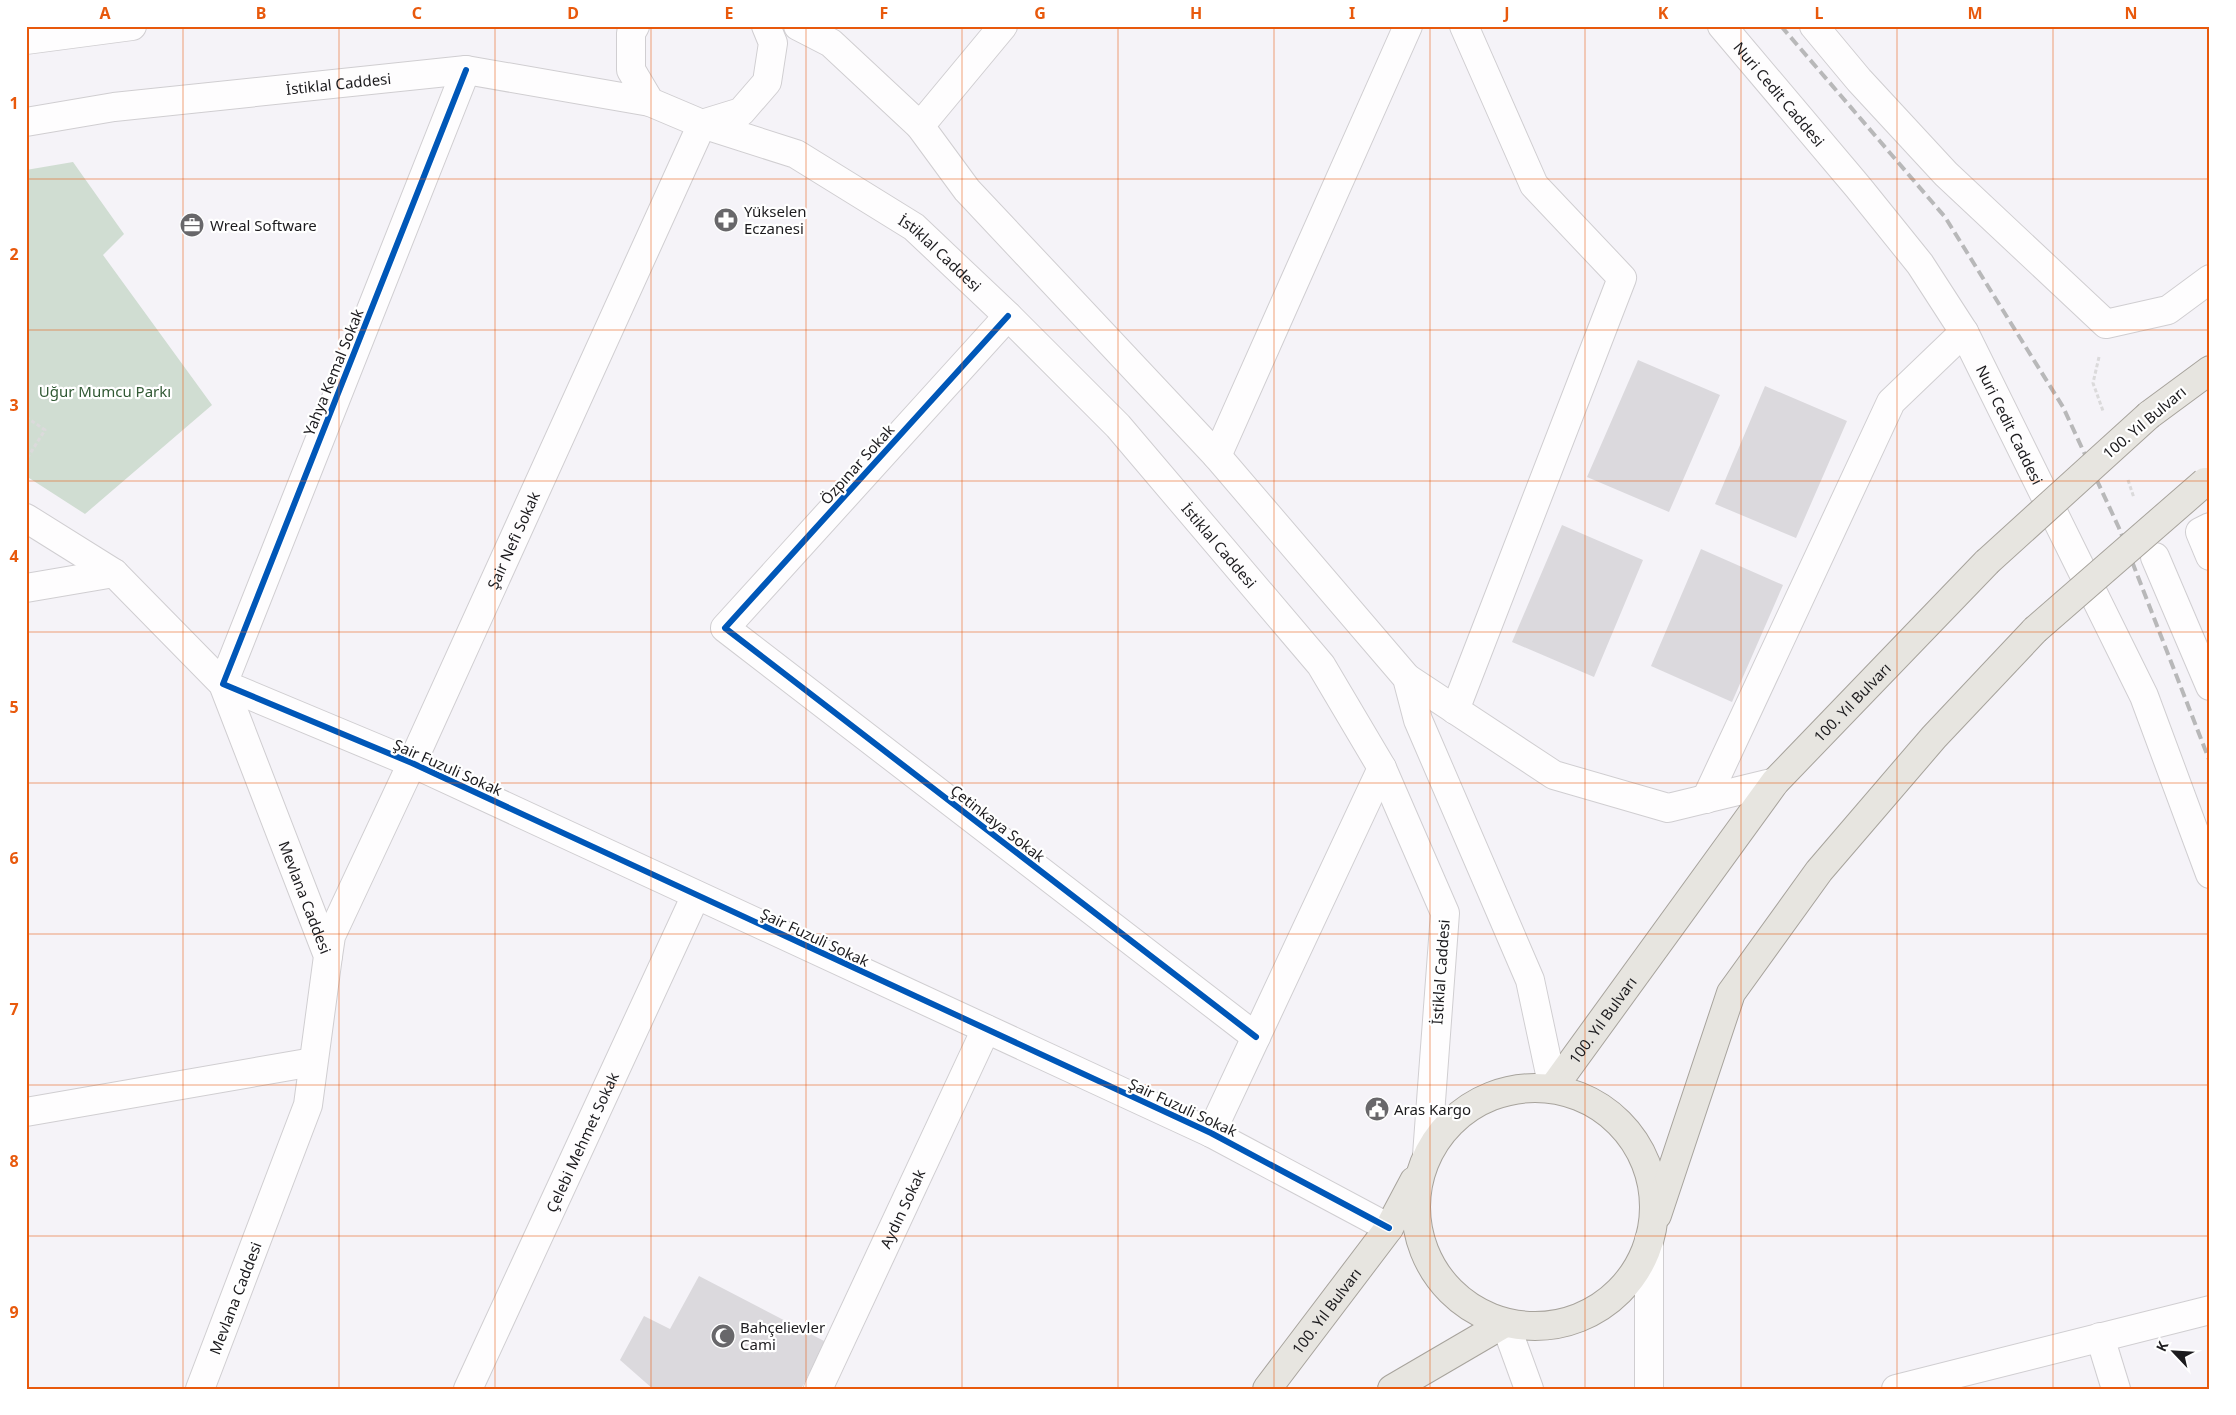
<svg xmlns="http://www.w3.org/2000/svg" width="2236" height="1415" viewBox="0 0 2236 1415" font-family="'Noto Sans',sans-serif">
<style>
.green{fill:#d0ddd2}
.building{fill:#dbd9dd}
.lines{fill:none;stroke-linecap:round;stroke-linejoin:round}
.street-casing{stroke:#d0ced1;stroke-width:30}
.secondary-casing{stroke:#d0ced1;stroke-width:30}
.primary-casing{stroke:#a7a39c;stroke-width:30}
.path{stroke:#dbdadb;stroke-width:3;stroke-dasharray:4 2.5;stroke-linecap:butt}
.street{stroke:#fefdfe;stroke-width:28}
.secondary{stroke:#fefdfe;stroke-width:28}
.primary{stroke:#e7e5e0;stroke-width:28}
.rail{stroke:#b8b8b9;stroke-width:4;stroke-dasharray:10 5;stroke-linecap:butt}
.primary-bridge-casing{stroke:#a7a39c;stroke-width:30;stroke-linecap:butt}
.primary-bridge{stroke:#e7e5e0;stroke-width:28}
.cycleway-casing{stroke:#fff;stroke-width:9}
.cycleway{stroke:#0057b8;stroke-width:6}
.grid{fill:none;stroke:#e8590c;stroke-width:1;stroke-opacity:0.55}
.labels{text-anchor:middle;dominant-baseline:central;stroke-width:4.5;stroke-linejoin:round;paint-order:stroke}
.street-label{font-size:15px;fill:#1c1b1e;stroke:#fff}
.poi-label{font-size:15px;fill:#1c1b1e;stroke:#fff;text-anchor:start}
.park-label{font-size:15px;fill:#315934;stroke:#fff}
.neatline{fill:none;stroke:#e8590c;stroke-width:2}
.grid-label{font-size:16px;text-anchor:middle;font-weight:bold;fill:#e8590c}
</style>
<rect width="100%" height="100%" fill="#f5f3f8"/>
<!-- green -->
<path class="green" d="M73 162 124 234 103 255 212 405 85 514 26 476V170Z"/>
<!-- building -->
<path class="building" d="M1638 360 1720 395 1669 512 1587 477Z
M1765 386 1847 421 1796 538 1715 504Z
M1562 525 1643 560 1594 677 1512 642Z
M1701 549 1783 585 1732 702 1651 666Z
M699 1276 826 1342 801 1389H653L620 1360 644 1316 670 1329Z"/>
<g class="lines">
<defs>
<g id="street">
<path d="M1814 26 1859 80 1946 174 2106 324 2168 310 2210 279"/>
<path d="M466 70 223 684 412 763 1211 1133 1389 1228"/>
<path d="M920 126 1003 26"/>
<path d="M1008 316 725 628 1256 1037"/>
<path d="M1217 456 1408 26"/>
<path d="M2210 527 2200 532 2210 556"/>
<path d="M26 588 114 573"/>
<path d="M1407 678 1554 775 1668 808 1775 782"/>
<path d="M1455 710 1622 278 1534 185 1464 26"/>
<path d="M1706 799 1891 402 1964 332"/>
<path id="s1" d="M328 956 331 936 412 763 702 124"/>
<path d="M26 1112 313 1062"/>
<path d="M1211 1133 1382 768"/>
<path d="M2100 1337 2116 1389"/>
<path id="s2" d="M468 1389 696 895"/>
<path id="s3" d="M818 1389 986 1029"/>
<path d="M1896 1389 2210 1310"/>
</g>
<g id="secondary">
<path d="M635 26 631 33V70L650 102 702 124 741 112 767 82 773 43 766 26"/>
<path d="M798 26 831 43 920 126 967 190 1217 456 1407 678 1418 720 1530 980 1553 1088"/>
<path id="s4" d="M1722 26 1858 187 1920 264 1964 332 2144 696 2210 874"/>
<path d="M26 40 132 26"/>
<path id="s5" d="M26 122 114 107 466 70 650 102"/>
<path id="s6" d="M702 124 796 154 914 227 1008 316 1118 426 1321 665 1382 768 1445 913 1427 1155"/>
<path id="s7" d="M26 518 114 573 223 684 328 956 308 1105 200 1389"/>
<path d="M2155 557 2210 686"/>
<path d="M1505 1323 1529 1389"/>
<path d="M1649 1389V1240"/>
</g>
<g id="primary">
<path d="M2149 415 2210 370"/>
<path id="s8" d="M1553 1088 1775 782 1987 562"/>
<circle cx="1535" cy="1207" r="119"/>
<path d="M1657 1215 1731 993 1819 871 1934 737 2035 630"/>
<path id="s9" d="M1267 1389 1389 1228 1414 1181"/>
<path d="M1392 1389 1505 1323"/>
</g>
</defs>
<!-- street casing -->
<use href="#street" class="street-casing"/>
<!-- secondary casing -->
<use href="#secondary" class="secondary-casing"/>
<!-- primary casing -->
<use href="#primary" class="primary-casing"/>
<!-- path -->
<path class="path" d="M2099 357 2093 383 2103 411
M26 417 45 430 26 460
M2128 480 2134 498"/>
<!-- street -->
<use href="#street" class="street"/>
<!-- secondary -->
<use href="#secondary" class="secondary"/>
<!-- primary -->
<use href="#primary" class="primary"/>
<!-- rail -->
<path class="rail" d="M1781 26 1945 217 2063 407 2119 528 2210 762"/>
<defs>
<path id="primary-bridge" d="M1987 562 2149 415
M2035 630 2205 482"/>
</defs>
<!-- primary-bridge casing -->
<use href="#primary-bridge" class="primary-bridge-casing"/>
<!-- primary-bridge -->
<use href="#primary-bridge" class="primary-bridge"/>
<defs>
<path id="cycleway" d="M466 70 223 684 412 763 1211 1133 1389 1228
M1008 316 725 628 1256 1037"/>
</defs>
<!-- cycleway casing -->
<use href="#cycleway" class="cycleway-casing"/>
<!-- cycleway -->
<use href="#cycleway" class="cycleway"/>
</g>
<!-- grid -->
<path class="grid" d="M183 26V1389M339 26V1389M495 26V1389M651 26V1389M806 26V1389M962 26V1389M1118 26V1389M1274 26V1389M1430 26V1389M1585 26V1389M1741 26V1389M1897 26V1389M2053 26V1389M26 179H2210M26 330H2210M26 481H2210M26 632H2210M26 783H2210M26 934H2210M26 1085H2210M26 1236H2210"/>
<!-- icons -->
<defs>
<symbol id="pharmacy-disc" viewBox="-11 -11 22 22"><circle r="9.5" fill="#68676a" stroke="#fff"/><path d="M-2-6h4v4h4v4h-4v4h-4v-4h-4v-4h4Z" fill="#fff"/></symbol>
<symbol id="office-disc" viewBox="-11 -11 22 22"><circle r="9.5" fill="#68676a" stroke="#fff"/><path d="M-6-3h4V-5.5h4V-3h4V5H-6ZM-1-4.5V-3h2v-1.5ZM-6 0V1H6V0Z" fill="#fff"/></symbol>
<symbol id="civic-disc" viewBox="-11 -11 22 22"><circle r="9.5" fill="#68676a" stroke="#fff"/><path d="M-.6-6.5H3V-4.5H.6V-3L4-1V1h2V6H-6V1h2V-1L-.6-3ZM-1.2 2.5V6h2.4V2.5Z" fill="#fff"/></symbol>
<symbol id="mosque-disc" viewBox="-11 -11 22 22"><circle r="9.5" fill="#68676a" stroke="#fff"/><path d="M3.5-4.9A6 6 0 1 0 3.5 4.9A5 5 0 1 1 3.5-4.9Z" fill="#fff"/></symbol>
</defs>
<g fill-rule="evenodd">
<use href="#pharmacy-disc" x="712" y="206" width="28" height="28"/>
<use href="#office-disc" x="178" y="211" width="28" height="28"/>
<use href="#civic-disc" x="1363" y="1095" width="28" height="28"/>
<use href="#mosque-disc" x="709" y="1322" width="28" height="28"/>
</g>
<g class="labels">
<!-- street labels -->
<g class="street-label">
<text stroke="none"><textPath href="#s5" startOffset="315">İstiklal Caddesi</textPath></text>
<text stroke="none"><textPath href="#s4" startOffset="89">Nuri Cedit Caddesi</textPath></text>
<text stroke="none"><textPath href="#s6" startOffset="274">İstiklal Caddesi</textPath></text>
<text transform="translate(333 372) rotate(-68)">Yahya Kemal Sokak</text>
<text transform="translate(2144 422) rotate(-40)">100. Yıl Bulvarı</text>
<text stroke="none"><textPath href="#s4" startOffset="494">Nuri Cedit Caddesi</textPath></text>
<text transform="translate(857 464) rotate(-48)">Özpınar Sokak</text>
<text stroke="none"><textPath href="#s1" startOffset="456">Şair Nefi Sokak</textPath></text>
<text stroke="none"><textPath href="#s6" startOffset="679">İstiklal Caddesi</textPath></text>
<text stroke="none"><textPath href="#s8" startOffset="489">100. Yıl Bulvarı</textPath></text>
<text transform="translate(448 767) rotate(24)">Şair Fuzuli Sokak</text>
<text transform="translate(998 823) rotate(38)">Çetinkaya Sokak</text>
<text stroke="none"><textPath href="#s7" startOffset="488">Mevlana Caddesi</textPath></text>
<text transform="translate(815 937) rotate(25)">Şair Fuzuli Sokak</text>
<text transform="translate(1440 972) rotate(-86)">İstiklal Caddesi</text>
<text stroke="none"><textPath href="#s8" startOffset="84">100. Yıl Bulvarı</textPath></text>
<text transform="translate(1183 1107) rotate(25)">Şair Fuzuli Sokak</text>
<text stroke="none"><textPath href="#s2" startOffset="272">Çelebi Mehmet Sokak</textPath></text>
<text stroke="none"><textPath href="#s3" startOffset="199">Aydın Sokak</textPath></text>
<text transform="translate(235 1298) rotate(-69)">Mevlana Caddesi</text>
<text stroke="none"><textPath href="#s9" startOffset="98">100. Yıl Bulvarı</textPath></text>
</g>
<!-- poi labels -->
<g class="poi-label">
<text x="744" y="211">Yükselen<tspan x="744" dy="17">Eczanesi</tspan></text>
<text x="210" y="225">Wreal Software</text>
<text x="1394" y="1109">Aras Kargo</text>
<text x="740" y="1327">Bahçelievler<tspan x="740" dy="17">Cami</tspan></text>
</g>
<!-- park labels -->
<g class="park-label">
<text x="105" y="391">Uğur Mumcu Parkı</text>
</g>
</g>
<!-- border -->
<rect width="2236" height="1415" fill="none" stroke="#ffffff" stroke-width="55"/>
<!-- north arrow -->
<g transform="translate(2174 1352) rotate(295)" stroke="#ffffff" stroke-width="4" paint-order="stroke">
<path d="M0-4L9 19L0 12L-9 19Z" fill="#1c1b1e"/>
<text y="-8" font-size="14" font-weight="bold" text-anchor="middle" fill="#1c1b1e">K</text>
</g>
<rect x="28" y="28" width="2180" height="1360" class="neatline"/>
<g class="grid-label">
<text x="105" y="19">A</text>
<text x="261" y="19">B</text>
<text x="417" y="19">C</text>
<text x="573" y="19">D</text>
<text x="729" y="19">E</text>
<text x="884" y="19">F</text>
<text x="1040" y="19">G</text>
<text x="1196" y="19">H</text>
<text x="1352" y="19">I</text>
<text x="1507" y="19">J</text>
<text x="1663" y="19">K</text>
<text x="1819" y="19">L</text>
<text x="1975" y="19">M</text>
<text x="2131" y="19">N</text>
<text x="14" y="109">1</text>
<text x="14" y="260">2</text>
<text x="14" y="411">3</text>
<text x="14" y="562">4</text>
<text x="14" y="713">5</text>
<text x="14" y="864">6</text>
<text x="14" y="1015">7</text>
<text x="14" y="1167">8</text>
<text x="14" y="1318">9</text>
</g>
</svg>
